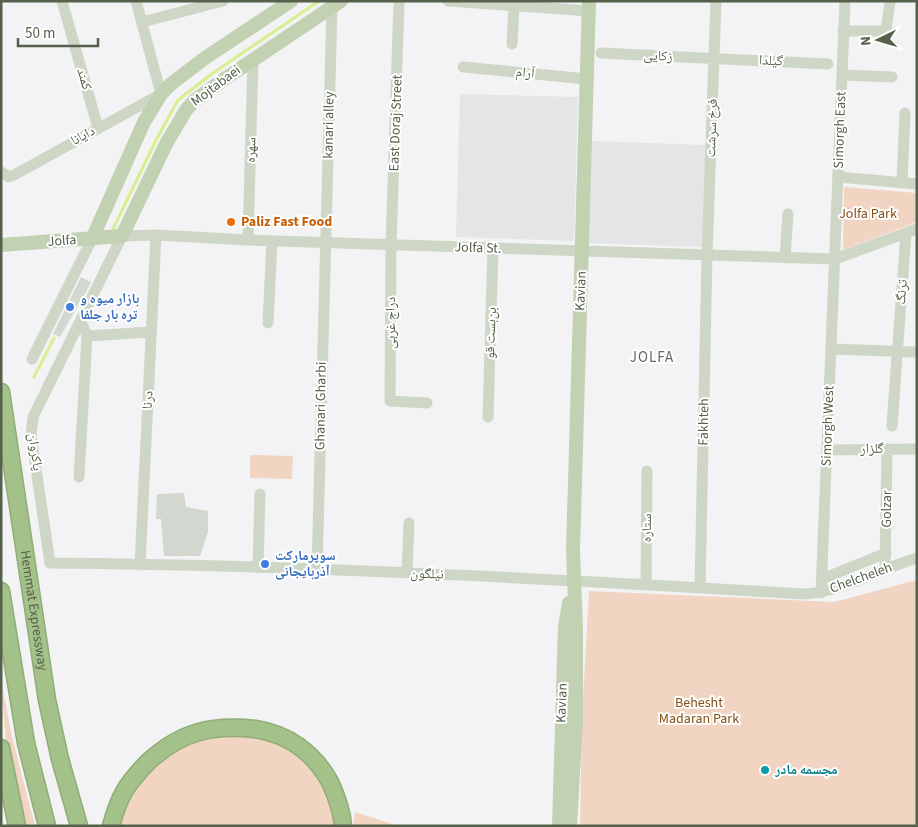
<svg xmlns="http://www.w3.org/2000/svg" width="918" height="827" viewBox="0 0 918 827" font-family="'Source Sans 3','Noto Naskh Arabic',sans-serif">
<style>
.education{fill:#e4e5e6}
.green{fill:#f1d5c2}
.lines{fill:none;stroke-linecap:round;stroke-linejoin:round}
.stream{stroke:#d9ee8f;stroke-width:3}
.building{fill:#d2d7cf}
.highway-casing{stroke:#8fad75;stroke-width:19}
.minor{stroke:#ced7c6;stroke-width:11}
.major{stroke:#c1d1b2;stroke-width:14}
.highway{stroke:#a4c18a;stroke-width:16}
.food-dot{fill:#e8710a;stroke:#fff;stroke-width:2}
.shop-dot{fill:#3f7fe0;stroke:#fff;stroke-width:2}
.culture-dot{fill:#0f9aa8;stroke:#fff;stroke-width:2}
.labels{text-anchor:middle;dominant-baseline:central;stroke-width:4;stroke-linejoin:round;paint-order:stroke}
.street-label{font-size:14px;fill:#55614a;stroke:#fff}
.park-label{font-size:14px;fill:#865016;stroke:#fff}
.food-label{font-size:14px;font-weight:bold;fill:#c56008;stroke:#fff;text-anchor:start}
.shop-label{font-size:14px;font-weight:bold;fill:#366cbe;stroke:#fff;text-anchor:start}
.culture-label{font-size:14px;font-weight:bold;fill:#0d838f;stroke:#fff;text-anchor:start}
.neighbourhood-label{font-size:15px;letter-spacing:1px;fill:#63685f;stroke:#fff}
</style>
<rect width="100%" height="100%" fill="#f3f3f5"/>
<!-- education -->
<path class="education" d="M460 94 578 97 574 241 456 237Z
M591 141 706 145 702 247 587 243Z"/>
<!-- green -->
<path class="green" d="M844 187 917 193V222L843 250Z
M250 455 293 456 292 479 250 478Z
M917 580V826H580L582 718 589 591 834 602Z
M1 680 12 737 35 826H25L6 744Z
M236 731 284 742 314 766 331 801 336 826H115L134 784 183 742Z
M355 812 398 826H353Z"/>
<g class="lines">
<!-- stream -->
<path class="stream" d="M113 229 155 142 178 100 213 73 319 1
M34 377 54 338"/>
</g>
<!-- building -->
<path class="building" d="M81 277 91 282 88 288 60 337 53 334Z
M184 493 186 507 208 511V532L200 556H164L161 519H156L157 494Z"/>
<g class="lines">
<defs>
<g id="highway">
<path id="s1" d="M1 392 47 700 60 759 79 826"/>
<path d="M1 591 26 743 47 826"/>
<path d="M1 748 17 826"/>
<path d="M111 826C119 796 127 783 149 761 181 732 212 724 255 729 288 734 314 753 330 782 336 795 342 811 343 826"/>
</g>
</defs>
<!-- highway casing -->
<use href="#highway" class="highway-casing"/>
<!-- minor -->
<path class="minor" d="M62 1 98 128
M399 1 391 245 390 401 427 403
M448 1 589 11
M142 22 223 1
M843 31H886L890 1
M512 44 514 6
M601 53 828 64
M463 67 587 79
M842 75 892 77
M1 172 9 177 14 175 161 94 136 1
M838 177 917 184
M902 183 905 113
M917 229 835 259 248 240 156 235 122 236 33 417 31 435 50 563C302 565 553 579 804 594 844 591 879 569 917 558
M248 240 253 59
M785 258 788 214
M268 323 272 241
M87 336 151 332
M831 349 917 352
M32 359 92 239
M488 417 493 248
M892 426 906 233
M827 450 917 449
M79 477 87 336 81 321
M140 565 156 235
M258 568 260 494
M885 569 887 449
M317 570 332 7
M407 573 409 523
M822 579 886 553
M646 585 647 471
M700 588 707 255 716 1
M821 593 845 1"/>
<!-- major -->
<path class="major" d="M92 239 144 122 161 94 171 84 205 58 291 1
M1 245 122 236 166 144 186 110 195 100 226 78 341 1
M559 826 565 627 569 603
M570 826 576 721V629L573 550 589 1"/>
<!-- highway -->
<use href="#highway" class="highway"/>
</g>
<!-- markers -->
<circle class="food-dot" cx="231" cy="222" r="5"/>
<g class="shop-dot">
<circle cx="70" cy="307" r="5"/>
<circle cx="265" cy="564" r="5"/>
</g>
<circle class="culture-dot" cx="765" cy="770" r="5"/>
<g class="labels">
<!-- street labels -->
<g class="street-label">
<text transform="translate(658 56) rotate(3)">زکایی</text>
<text transform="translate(771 61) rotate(3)">گیلدا</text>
<text transform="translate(525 73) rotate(6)">آرام</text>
<text transform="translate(84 79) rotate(74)">کمند</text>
<text transform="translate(216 86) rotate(-37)">Mojtabaei</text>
<text transform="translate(396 123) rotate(-88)">East Doraj Street</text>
<text transform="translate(329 125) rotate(-89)">kanari alley</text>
<text transform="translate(712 128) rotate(-88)">فرخ سرشت</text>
<text transform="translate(840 130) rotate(-88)">Simorgh East</text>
<text transform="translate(83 136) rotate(-29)">دایانا</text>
<text transform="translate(251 150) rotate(-88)">سهره</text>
<text transform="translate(62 241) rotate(-4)">Jolfa</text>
<text transform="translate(478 248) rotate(2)">Jolfa St.</text>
<text transform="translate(581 291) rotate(-88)">Kavian</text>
<text transform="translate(902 292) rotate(-86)">ترنگ</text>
<text transform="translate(391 323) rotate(-90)">دراج غربی</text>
<text transform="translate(491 333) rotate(-88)">بن‌بست قو</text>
<text transform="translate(148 400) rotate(-87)">درنا</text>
<text transform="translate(321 406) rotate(-89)">Ghanari Gharbi</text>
<text transform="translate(704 422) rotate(-89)">Fakhteh</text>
<text transform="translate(828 426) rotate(-88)">Simorgh West</text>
<text transform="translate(872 449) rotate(-1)">گلزار</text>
<text transform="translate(35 452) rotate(82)">پاکروان</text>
<text transform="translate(887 509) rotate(-89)">Golzar</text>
<text transform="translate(647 528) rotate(-89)">ستاره</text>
<text transform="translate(427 574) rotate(2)">نیلگون</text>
<text transform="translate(861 578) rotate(-20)">Chelcheleh</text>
<text stroke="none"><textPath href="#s1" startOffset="221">Hemmat Expressway</textPath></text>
<text transform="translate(562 703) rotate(-88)">Kavian</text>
</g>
<!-- park labels -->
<g class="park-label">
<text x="868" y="214">Jolfa Park</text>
<text x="699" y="703">Behesht<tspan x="699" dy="16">Madaran Park</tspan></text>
</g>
<!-- food labels -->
<g class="food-label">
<text x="241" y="222">Paliz Fast Food</text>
</g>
<!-- shop labels -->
<g class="shop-label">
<text x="80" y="299">بازار میوه و<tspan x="80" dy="16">تره بار جلفا</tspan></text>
<text x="275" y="556">سوپرمارکت<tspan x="275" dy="16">آذربایجانی</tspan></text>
</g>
<!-- culture labels -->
<g class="culture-label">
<text x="775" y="770">مجسمه مادر</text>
</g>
<!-- neighbourhood labels -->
<g class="neighbourhood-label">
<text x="652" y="357">JOLFA</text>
</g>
</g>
<!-- border -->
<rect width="918" height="827" fill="none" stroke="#55614a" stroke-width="5"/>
<!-- north arrow -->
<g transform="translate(878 40) rotate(265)" stroke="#ffffff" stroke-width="4" paint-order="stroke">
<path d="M0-4L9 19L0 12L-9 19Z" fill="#55614a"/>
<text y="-8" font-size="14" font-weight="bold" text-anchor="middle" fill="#55614a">N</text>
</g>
<!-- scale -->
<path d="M18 38v8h80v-8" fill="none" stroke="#55614a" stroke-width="2.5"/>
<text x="25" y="38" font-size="15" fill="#55614a" stroke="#ffffff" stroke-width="4" paint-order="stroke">50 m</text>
</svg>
